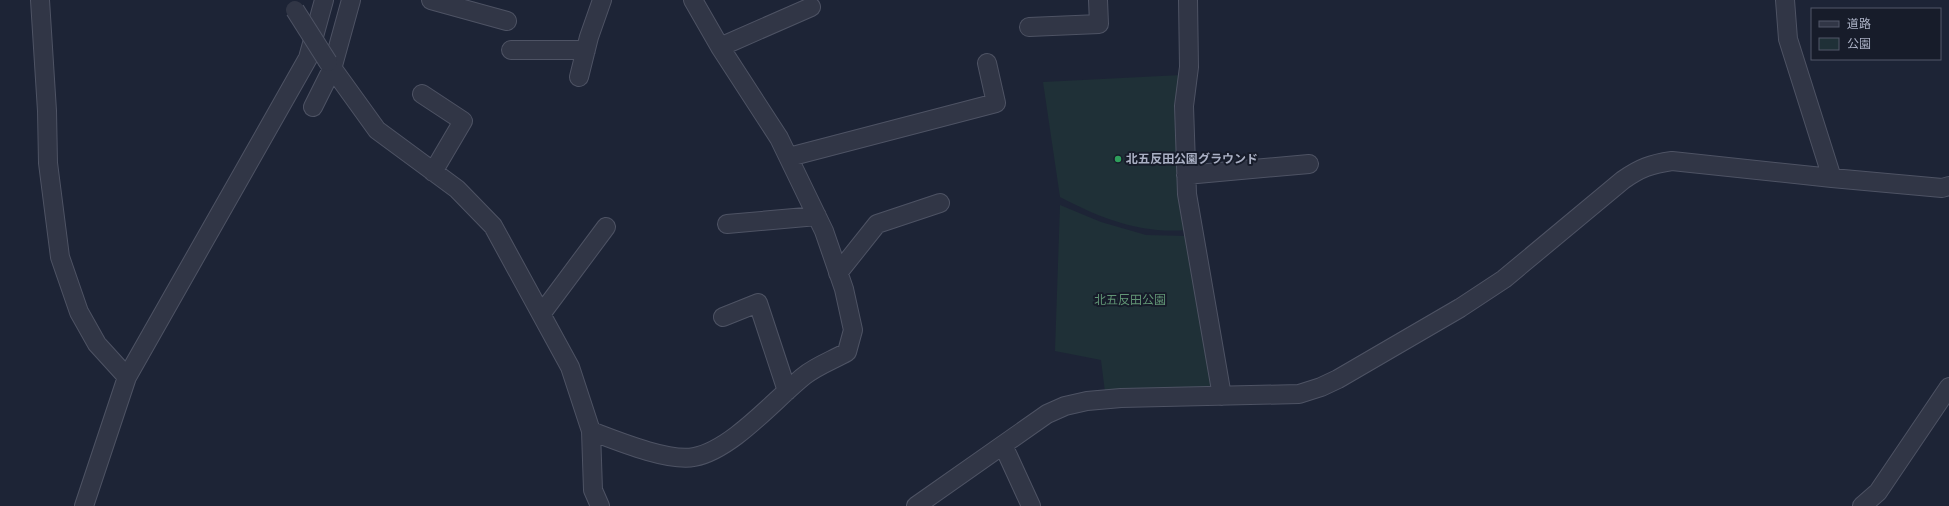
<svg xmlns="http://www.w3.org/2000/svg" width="1949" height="506" viewBox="0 0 1949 506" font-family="'DejaVu Sans','Noto Sans JP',sans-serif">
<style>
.green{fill:#1f3037}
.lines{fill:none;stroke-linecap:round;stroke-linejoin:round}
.minor-casing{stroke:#4e5364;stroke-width:20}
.minor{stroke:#313646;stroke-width:18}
.minor-bridge-casing{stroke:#4e5364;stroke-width:20;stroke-linecap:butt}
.minor-bridge{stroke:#313646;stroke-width:18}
.leisure-dot{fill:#2e9e5b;stroke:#171c2a;stroke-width:1.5}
.labels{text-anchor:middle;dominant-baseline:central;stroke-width:4;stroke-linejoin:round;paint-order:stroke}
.poi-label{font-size:12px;font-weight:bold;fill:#aab0c4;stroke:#171c2a;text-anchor:start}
.park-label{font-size:12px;fill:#619575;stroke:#171c2a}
</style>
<rect width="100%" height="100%" fill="#1d2436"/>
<!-- green -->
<path class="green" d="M1181 75 1186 230C1140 234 1100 218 1060 197L1043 82Z
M1060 205 1101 222 1146 235 1187 236 1212 387 1105 392 1101 360 1055 351Z"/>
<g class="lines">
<defs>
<path id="minor" d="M40 0 47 111 48 163 60 257 79 312 97 344 127 377
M431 0 507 21
M1188 0 1189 67 1184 106 1187 194 1222 396
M1785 0 1788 39 1832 178
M1029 27 1099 24 1098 0
M720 47 811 7
M511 50H586
M328 62 377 130 457 189 493 226 570 367 591 431 593 490 600 506
M579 77 589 37 602 0
M422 94 463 121 433 172
M313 107 332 69 351 0
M789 157 996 103 987 63
M1186 175 1309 164
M727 224 817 216
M838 273 877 224 940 203
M542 313 606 227
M723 317 758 303 787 391
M591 431C615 440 668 462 694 457 732 450 774 400 804 376 816 366 833 360 847 352L853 330 844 289 824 231 779 138 720 47 693 0
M1003 445 1031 506
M84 506 127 377 308 58 324 0
M916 506 1047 414 1065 406 1087 401 1121 398 1299 394 1321 387 1338 379 1460 308 1504 279 1623 180C1640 168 1651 164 1672 161L1832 178 1942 188 1949 186
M1862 506 1878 492 1949 387"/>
</defs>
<!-- minor casing -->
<use href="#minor" class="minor-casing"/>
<!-- minor -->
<use href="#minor" class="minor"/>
<defs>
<path id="minor-bridge" d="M295 10 328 62"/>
</defs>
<!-- minor-bridge casing -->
<use href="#minor-bridge" class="minor-bridge-casing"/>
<!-- minor-bridge -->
<use href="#minor-bridge" class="minor-bridge"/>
</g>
<!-- markers -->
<circle class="leisure-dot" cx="1118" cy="159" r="4"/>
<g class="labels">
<!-- poi labels -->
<g class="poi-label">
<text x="1126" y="159">北五反田公園グラウンド</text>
</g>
<!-- park labels -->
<g class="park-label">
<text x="1130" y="300">北五反田公園</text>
</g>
</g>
<!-- legend -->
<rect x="1811" y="8" width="130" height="52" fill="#171c2a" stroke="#525768"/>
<rect x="1819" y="21" width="20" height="6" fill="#313646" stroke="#525768"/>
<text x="1847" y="28" font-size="12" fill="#aab0c4">道路</text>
<rect x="1819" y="38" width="20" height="12" fill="#1f3037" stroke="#525768"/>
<text x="1847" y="48" font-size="12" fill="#aab0c4">公園</text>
</svg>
